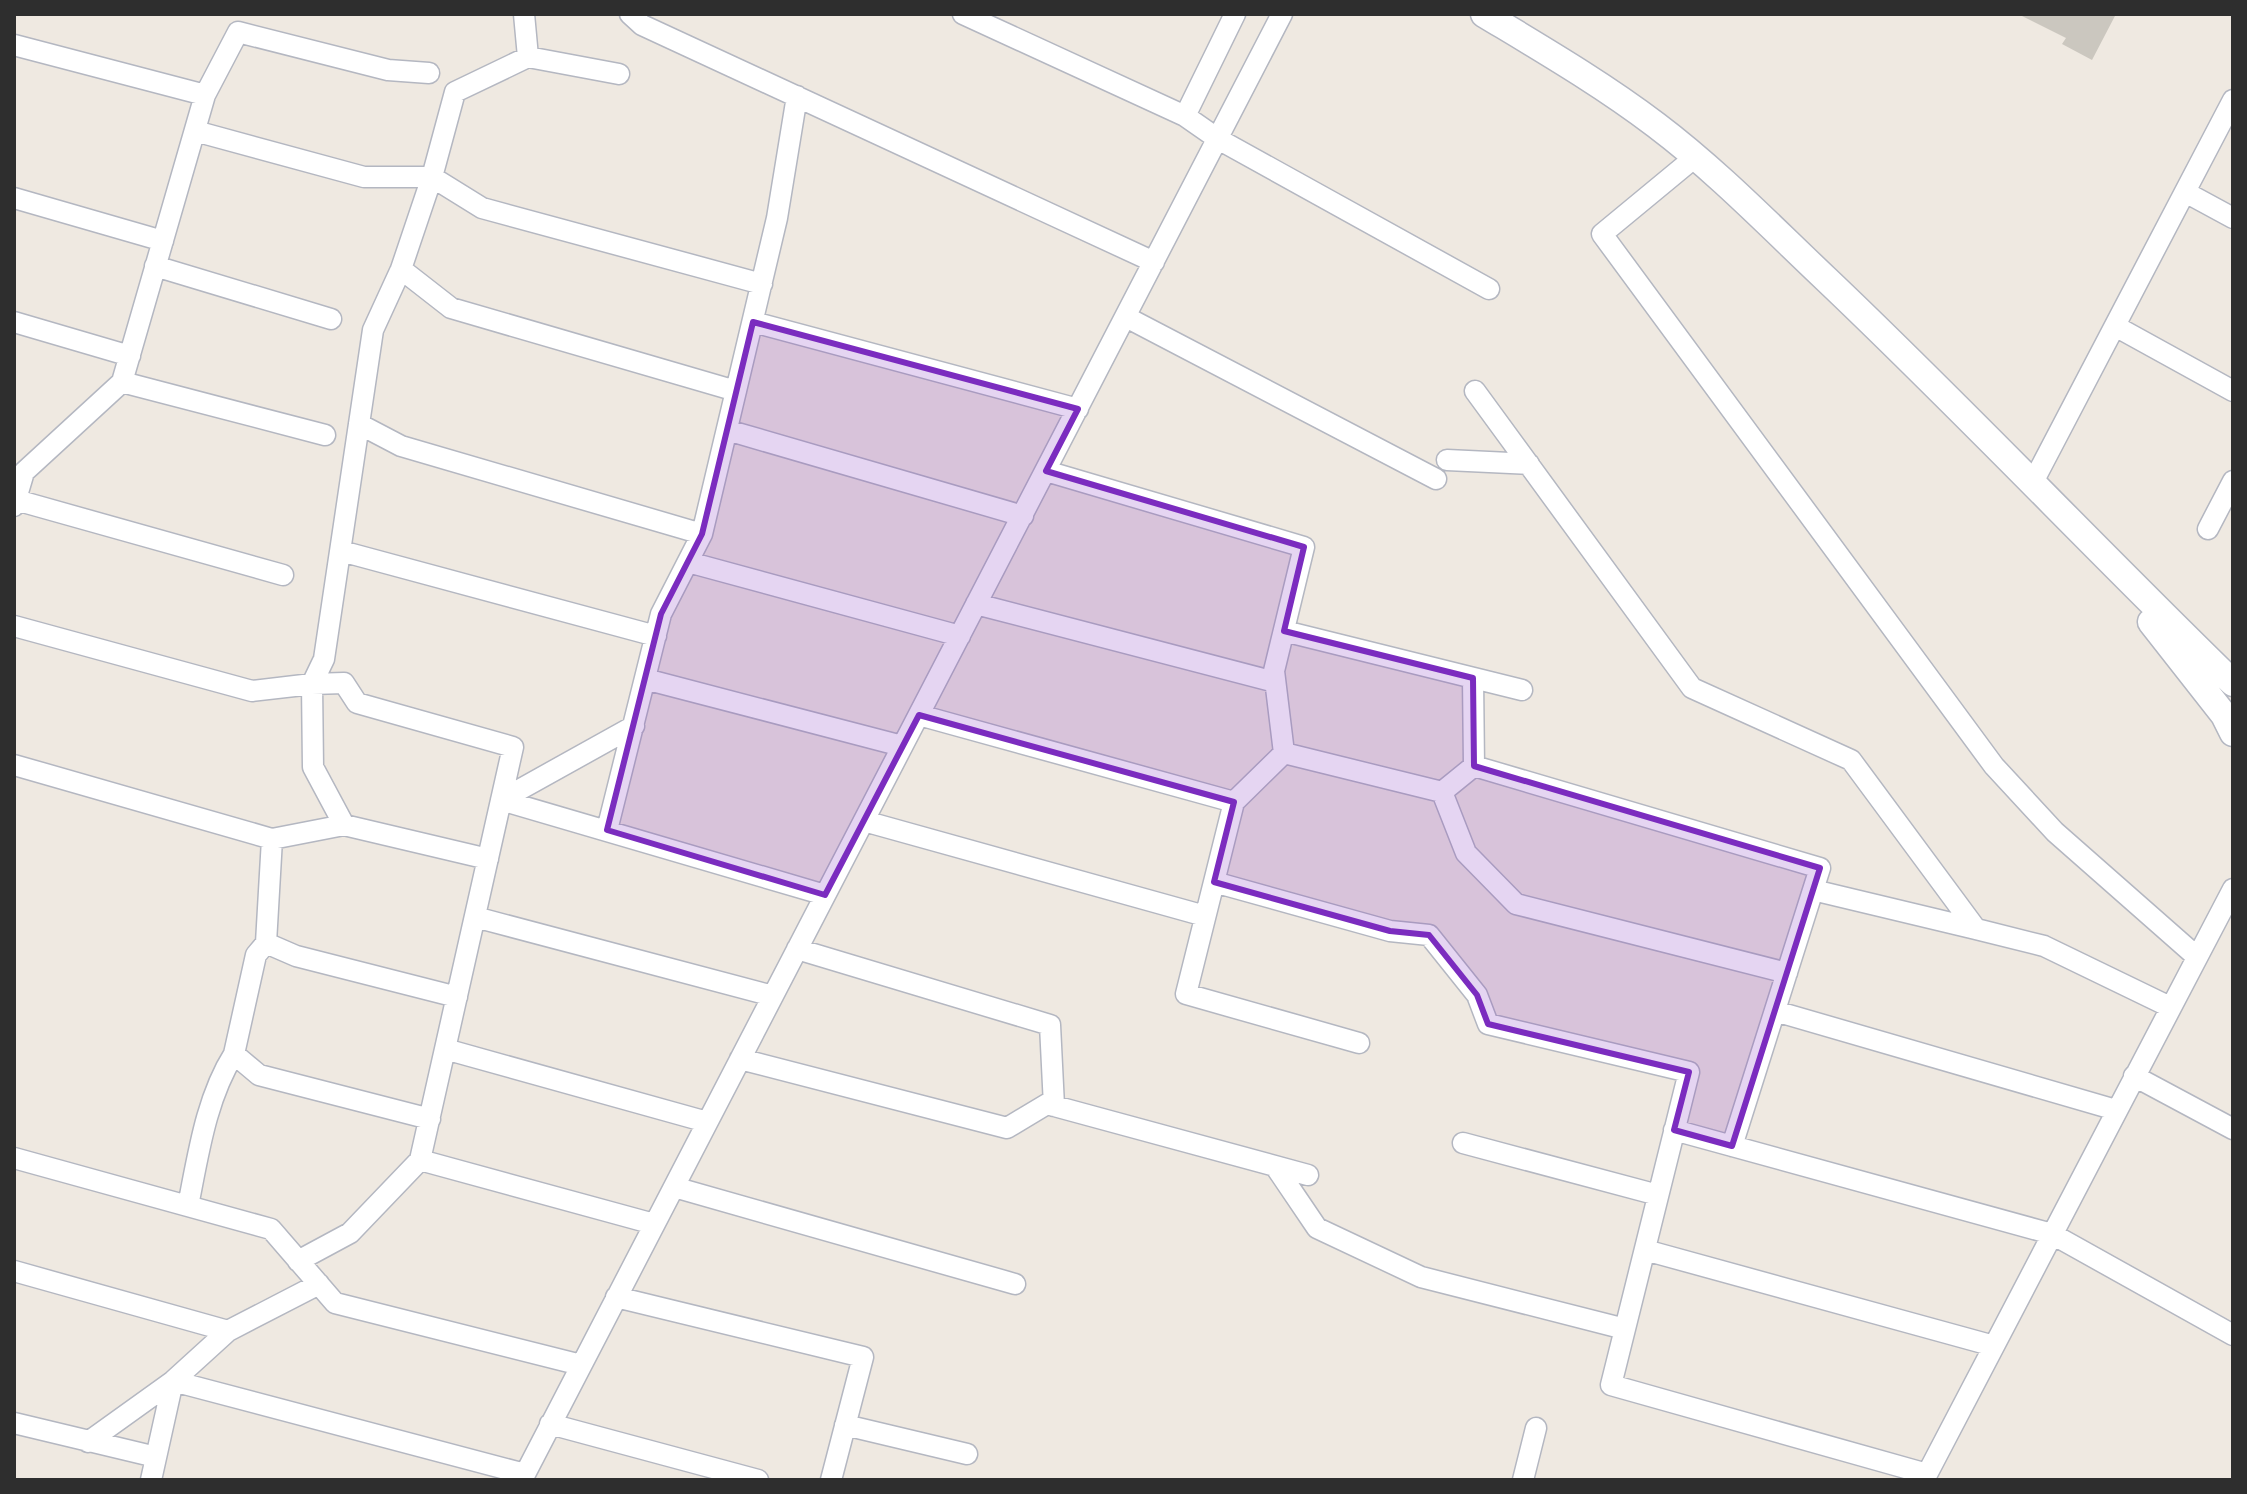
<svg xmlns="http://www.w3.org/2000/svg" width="2247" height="1494" viewBox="0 0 2247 1494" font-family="'Work Sans',sans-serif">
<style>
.building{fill:#cbc7bf}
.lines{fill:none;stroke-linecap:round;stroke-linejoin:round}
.minor-casing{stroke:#b4b7c1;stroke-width:23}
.tertiary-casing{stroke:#b4b7c1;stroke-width:29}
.minor{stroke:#fff;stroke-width:20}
.tertiary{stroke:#fff;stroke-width:26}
.marked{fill:#7b2cbf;fill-opacity:0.2;stroke:#7b2cbf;stroke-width:6;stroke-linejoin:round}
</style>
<rect width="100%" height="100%" fill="#efe9e1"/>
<!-- building -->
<path class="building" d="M2018 14H2116L2092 60 2062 44 2066 38Z"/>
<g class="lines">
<defs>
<path id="minor" d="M524 14 528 57
M630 14 642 25 1154 262
M963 14 1185 116 1218 139 1489 289
M14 45 205 95
M1185 116 1235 14
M195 131 364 177H432L482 208 762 284
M1694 158 1602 234 1994 766 2055 832 2197 957
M2185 192 2233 218
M14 198 163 241
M155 266 331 319
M401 269 451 308 736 391
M1126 317 1436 479
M14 322 130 356
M753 322 1078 409
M2115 326 2233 391
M122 382 325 435
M1475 391 1692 688 1851 760 1976 929 2044 946 2170 1007
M359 424 401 446 702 534
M727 430 1023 516
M1447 460 1529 464
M1046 471 1304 547 1274 671 1284 753 1234 802 1186 994 1359 1043
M2032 484 2233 100
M16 500 283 575
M14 506 24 472 122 382 205 95 238 32 388 70 429 73
M2208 529 2233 481
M341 551 656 636
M688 562 960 636
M976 604 1275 682
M14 626 252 691 312 684 313 767 344 825
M1284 631 1522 690
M1473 678 1474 766
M645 679 902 746
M919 715 1234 802
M1284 753 1442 792
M14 765 272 839 344 825 488 859
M1474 766 1820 868 1732 1146
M1474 766 1442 792 1466 853 1516 904 1787 973
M501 800 825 895
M501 800 634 726
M864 821 1205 916
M607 830 661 614 702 534 777 218 797 96
M1214 882 1390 931 1429 935 1477 995 1488 1024 1689 1072 1611 1385 1927 1474
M1813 890 1976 929
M475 917 773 996
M266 943 296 956 457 997
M797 949 1050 1025 1054 1106
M1775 1011 2116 1110
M445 1049 707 1122
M234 1054 259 1075 430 1119
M740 1059 1007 1128 1047 1104 1308 1175
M2134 1076 2233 1129
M1674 1130 2052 1234 2233 1335
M1463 1143 1658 1195
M14 1158 271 1229 335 1303 581 1365
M420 1160 654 1224
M1275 1166 1317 1228 1421 1277 1625 1329
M674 1187 1015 1284
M188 1206C198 1156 206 1098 234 1054L256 955 266 943 272 839
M1645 1250 1994 1346
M298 1261 350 1233 420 1160 513 747 357 703 344 683 312 684 324 659 373 330 401 269 432 177 455 92 528 57 619 74
M14 1271 228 1331
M616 1297 863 1357 831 1480
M14 1423 156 1457
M550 1424 758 1480
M845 1425 967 1454
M88 1442 173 1381 228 1331 319 1284
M151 1480 173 1381 525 1474
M522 1480 1282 14
M1523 1480 1536 1428
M1924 1480 2233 889"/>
<path id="tertiary" d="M1484 14C1542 49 1602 84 1656 125 1717 171 1771 227 1826 279 1965 411 2096 550 2233 683
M2151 622 2224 715 2233 733"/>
</defs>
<!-- minor casing -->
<use href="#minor" class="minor-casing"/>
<!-- tertiary casing -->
<use href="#tertiary" class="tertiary-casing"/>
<!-- minor -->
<use href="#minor" class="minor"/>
<!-- tertiary -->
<use href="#tertiary" class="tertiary"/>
</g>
<!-- marked area -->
<path class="marked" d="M753 322 1078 409 1046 471 1304 547 1284 631 1473 678 1474 766 1820 868 1732 1146 1674 1130 1689 1072 1488 1024 1477 995 1429 935 1390 931 1214 882 1234 802 919 715 825 895 607 830 661 614 702 534Z"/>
<!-- border -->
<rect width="2247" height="1494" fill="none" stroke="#2e2e2e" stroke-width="32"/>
</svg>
